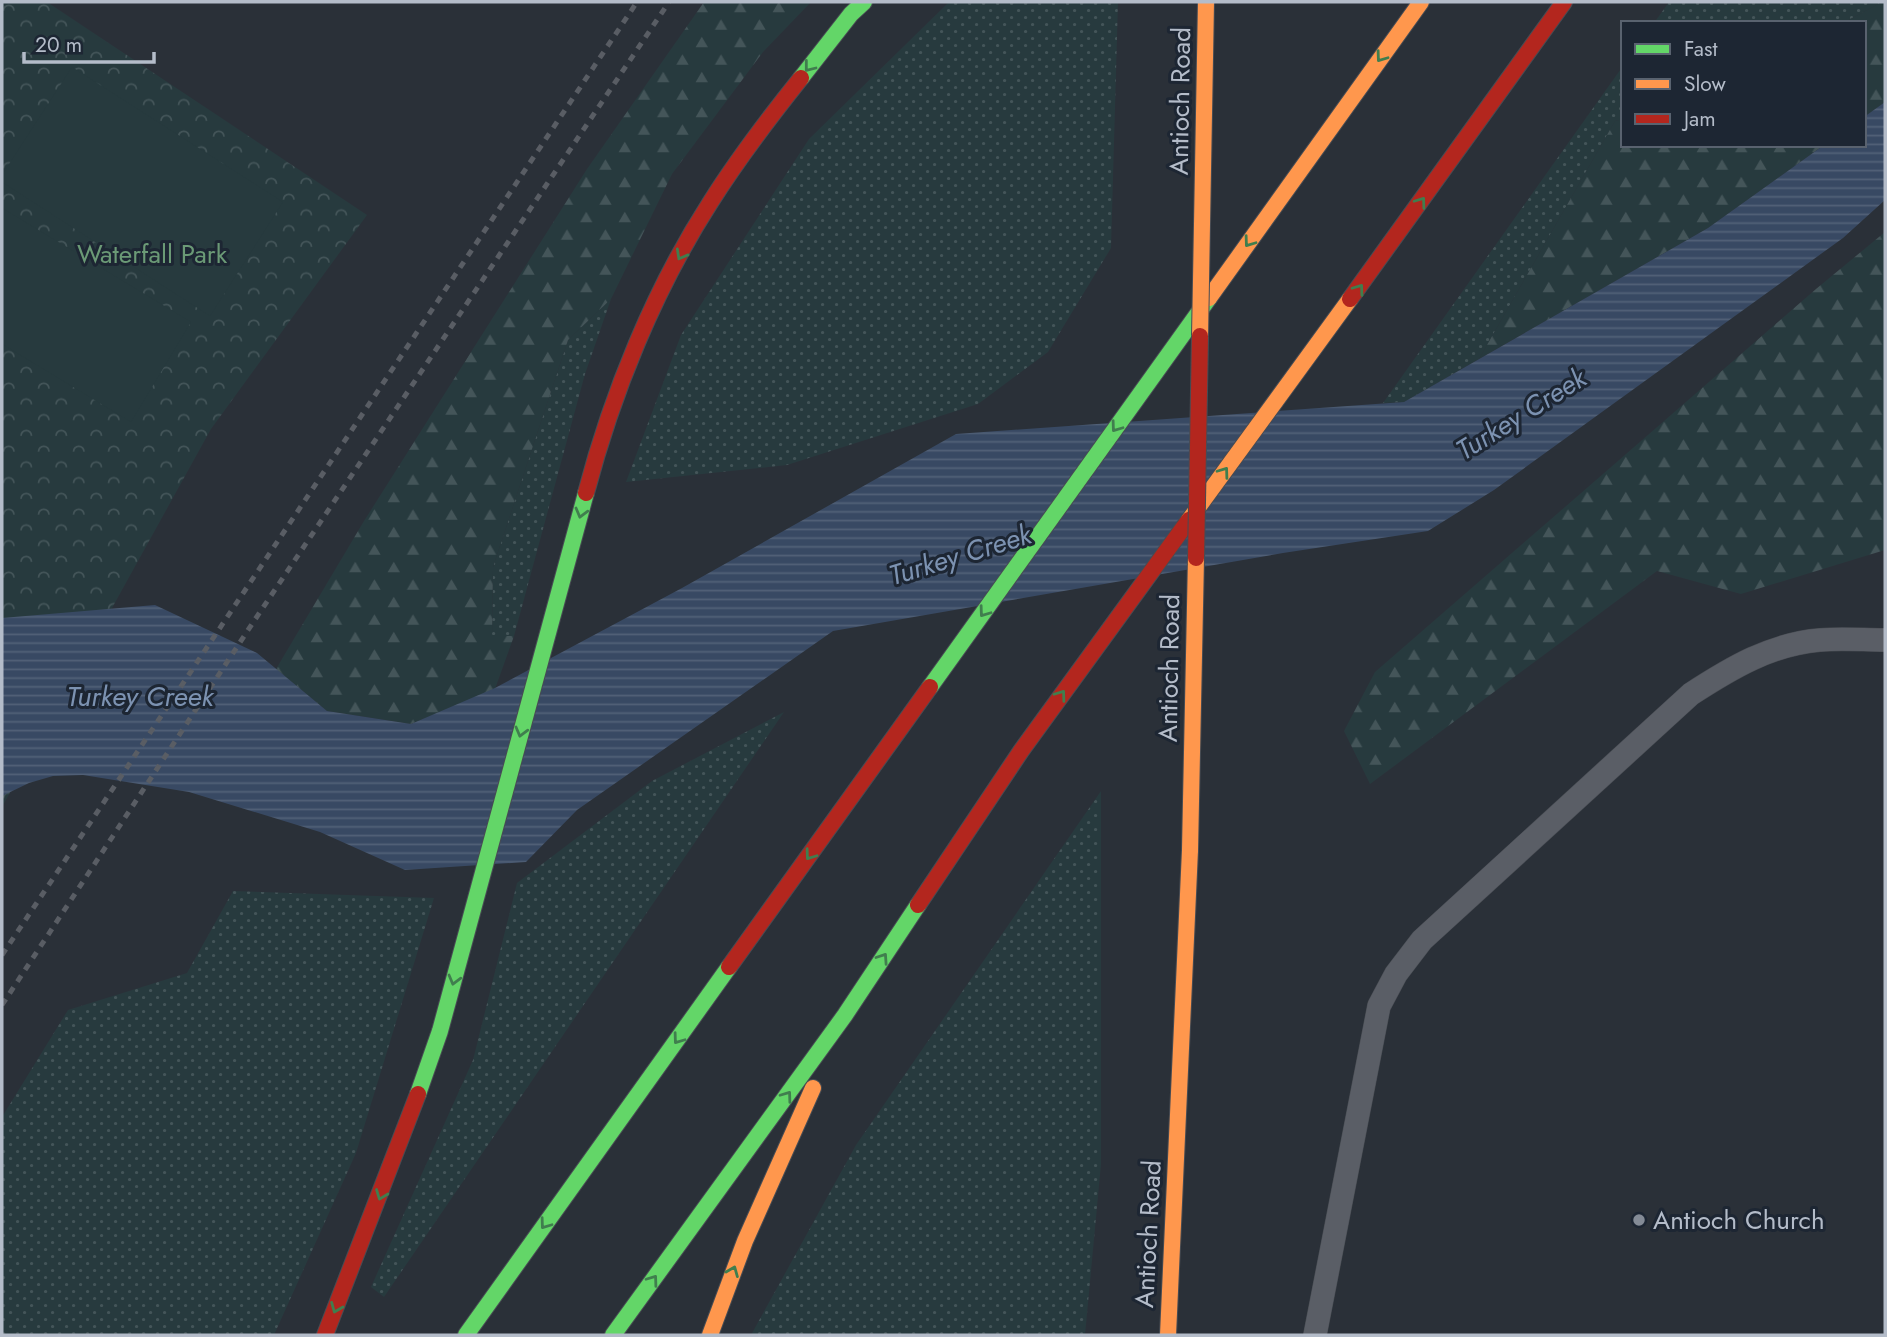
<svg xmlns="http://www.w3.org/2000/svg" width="1887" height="1337" viewBox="0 0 1887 1337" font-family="Jost,sans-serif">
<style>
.grass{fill:url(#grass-dots)}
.forest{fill:url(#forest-firs)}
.park{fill:url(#park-crowns)}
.garden{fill:#273a3e}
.water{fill:url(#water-rules)}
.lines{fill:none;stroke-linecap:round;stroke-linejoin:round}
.lane-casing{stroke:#484c53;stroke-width:24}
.fast-casing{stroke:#484c53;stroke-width:18}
.slow-casing{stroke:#484c53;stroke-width:18}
.jam-casing{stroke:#484c53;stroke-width:18}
.lane{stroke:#5a5e66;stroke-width:23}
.fast{stroke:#63d668;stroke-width:16}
.slow{stroke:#ff974d;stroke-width:16}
.jam{stroke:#b3261e;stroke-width:16}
.rail{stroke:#595d64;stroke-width:5;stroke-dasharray:7 7;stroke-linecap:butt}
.slow-bridge-casing{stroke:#484c53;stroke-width:18;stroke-linecap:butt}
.jam-bridge-casing{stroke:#484c53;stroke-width:18;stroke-linecap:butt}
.slow-bridge{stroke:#ff974d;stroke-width:16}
.jam-bridge{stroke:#b3261e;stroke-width:16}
.oneway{stroke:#407e4e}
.poi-dot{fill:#848b96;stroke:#1d2633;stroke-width:2.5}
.labels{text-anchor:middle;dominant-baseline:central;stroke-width:6;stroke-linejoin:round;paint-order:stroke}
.street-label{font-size:26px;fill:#b4bcc9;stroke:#1d2633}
.park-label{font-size:26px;fill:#6b9a76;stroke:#1d2633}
.poi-label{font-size:26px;fill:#b4bcc9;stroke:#1d2633;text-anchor:start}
.water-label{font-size:28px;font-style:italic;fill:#7c92b1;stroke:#1d2633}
</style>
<defs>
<pattern id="grass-dots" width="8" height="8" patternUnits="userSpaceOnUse" patternTransform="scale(1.75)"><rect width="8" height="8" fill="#273a3e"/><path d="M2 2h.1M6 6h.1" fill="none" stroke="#445559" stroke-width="1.8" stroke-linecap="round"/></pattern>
<pattern id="forest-firs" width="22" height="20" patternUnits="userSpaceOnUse" patternTransform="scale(1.75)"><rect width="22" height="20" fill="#273a3e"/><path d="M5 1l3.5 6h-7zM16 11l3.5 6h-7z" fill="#445559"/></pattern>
<pattern id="park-crowns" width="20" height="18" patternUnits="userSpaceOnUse" patternTransform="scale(1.75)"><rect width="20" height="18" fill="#273a3e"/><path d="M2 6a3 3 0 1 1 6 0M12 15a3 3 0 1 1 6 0" fill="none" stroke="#445559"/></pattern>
<pattern id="water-rules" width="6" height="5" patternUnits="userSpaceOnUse" patternTransform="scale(1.75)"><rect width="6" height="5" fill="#384963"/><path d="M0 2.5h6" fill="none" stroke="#526178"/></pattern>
</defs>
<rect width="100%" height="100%" fill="#2a3038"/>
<!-- grass -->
<path class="grass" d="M949 2H1118L1111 248 1048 352 978 404 787 465 626 482 681 335 809 139Z
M1669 2H1882L1843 23H1654Z
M1623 66V119L1615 121 1479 359 1404 402 1383 403Z
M611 299 585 374 514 636 492 637 493 567 568 340Z
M784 712 384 1297 371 1287 473 1060 517 883 652 781Z
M1101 791V1164L1085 1335H751L856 1145Z
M233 891 434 898 356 1153 274 1335H2V1117L68 1010 187 973Z"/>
<!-- forest -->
<path class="forest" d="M704 2H811L763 52 672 174 611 299 568 340 493 567 492 636H514L495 689 411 724 327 711 276 669 364 521 587 169Z
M1882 2H1885V102L1864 117V23H1843Z
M1623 119V145H1824L1708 228 1479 359 1615 121Z
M1885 232V550L1741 594 1657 571 1370 784 1344 731 1375 672 1816 289Z"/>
<!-- park -->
<path class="park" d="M2 2H47L367 215 211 429 2 807Z"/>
<!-- garden -->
<path class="garden" d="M72 67 283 202 210 316 2 182V175Z
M2 208 191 322 131 422 2 344Z"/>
<!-- water -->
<path class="water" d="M1885 102V200L1843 238 1494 490 1428 531 1283 553 833 631 577 810 526 862 405 870 320 832 189 792 83 775 53 776 29 783 2 796V618L155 605 257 653 327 711 411 724 495 688 682 588 956 434 1404 402 1708 228 1824 145H1864V117Z"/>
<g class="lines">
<defs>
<path id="lane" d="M1315 1335 1379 1006 1396 974 1422 940 1691 694C1731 668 1771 644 1820 640 1841 638 1864 640 1885 640"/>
<path id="fast" d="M801 78 851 14 864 2
M930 687 1209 298
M418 1094 440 1031 586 493
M466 1335 729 967
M613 1335 845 1015 918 905"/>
<path id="slow" d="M1209 298 1421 2
M1189 520 1350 299
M710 1335 745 1241 813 1088
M1168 1335 1190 850"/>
<path id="jam" d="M1350 299 1564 2
M586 493C612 394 654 290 710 203 737 160 769 118 801 78
M918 905 1021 751 1189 520
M729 967 930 687
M325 1335 418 1094"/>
</defs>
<!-- lane casing -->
<use href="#lane" class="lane-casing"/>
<!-- fast casing -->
<use href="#fast" class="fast-casing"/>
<!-- slow casing -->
<use href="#slow" class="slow-casing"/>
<!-- jam casing -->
<use href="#jam" class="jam-casing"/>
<!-- lane -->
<use href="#lane" class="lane"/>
<!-- fast -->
<use href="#fast" class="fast"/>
<!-- slow -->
<use href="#slow" class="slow"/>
<!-- jam -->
<use href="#jam" class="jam"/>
<!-- rail -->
<path class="rail" d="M2 955 637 2
M2 1005 254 621 669 2"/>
<defs>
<path id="slow-bridge" d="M1200 336 1206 2
M1190 850 1196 558"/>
<path id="jam-bridge" d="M1196 558 1200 336"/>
</defs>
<!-- slow-bridge casing -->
<use href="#slow-bridge" class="slow-bridge-casing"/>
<!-- jam-bridge casing -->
<use href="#jam-bridge" class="jam-bridge-casing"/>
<!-- slow-bridge -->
<use href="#slow-bridge" class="slow-bridge"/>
<!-- jam-bridge -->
<use href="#jam-bridge" class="jam-bridge"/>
</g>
<!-- one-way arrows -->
<defs><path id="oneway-chevron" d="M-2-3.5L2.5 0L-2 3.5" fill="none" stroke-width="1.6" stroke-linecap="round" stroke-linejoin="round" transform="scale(1.75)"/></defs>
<g class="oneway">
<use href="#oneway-chevron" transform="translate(1381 57) rotate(126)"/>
<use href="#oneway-chevron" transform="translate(809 67) rotate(128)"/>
<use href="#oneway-chevron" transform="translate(1421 202) rotate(-54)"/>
<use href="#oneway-chevron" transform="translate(1249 242) rotate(126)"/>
<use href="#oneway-chevron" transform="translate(681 255) rotate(119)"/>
<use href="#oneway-chevron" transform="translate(1359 289) rotate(-54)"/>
<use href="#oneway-chevron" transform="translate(1116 427) rotate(126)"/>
<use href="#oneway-chevron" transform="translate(1224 472) rotate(-54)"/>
<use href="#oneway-chevron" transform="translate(581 513) rotate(105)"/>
<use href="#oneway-chevron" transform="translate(984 612) rotate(126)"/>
<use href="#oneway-chevron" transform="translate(1061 695) rotate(-54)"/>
<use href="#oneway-chevron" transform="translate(521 732) rotate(105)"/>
<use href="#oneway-chevron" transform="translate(810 855) rotate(126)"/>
<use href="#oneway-chevron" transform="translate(883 958) rotate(-56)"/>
<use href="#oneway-chevron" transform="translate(454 980) rotate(105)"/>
<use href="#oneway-chevron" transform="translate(678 1039) rotate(126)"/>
<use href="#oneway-chevron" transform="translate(787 1096) rotate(-54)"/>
<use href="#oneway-chevron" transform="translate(381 1195) rotate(111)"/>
<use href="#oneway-chevron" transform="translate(545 1224) rotate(126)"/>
<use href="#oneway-chevron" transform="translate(733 1271) rotate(-68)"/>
<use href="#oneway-chevron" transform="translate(653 1280) rotate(-54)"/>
<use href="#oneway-chevron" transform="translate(336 1308) rotate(112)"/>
</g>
<!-- markers -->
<circle class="poi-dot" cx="1639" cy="1220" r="7"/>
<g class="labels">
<!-- street labels -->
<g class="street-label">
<text transform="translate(1180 101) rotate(-89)">Antioch Road</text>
<text transform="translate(1169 668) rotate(-89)">Antioch Road</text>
<text transform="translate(1148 1234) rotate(-87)">Antioch Road</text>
</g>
<!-- park labels -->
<g class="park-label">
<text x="152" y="254">Waterfall Park</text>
</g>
<!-- poi labels -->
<g class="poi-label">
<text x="1653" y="1220">Antioch Church</text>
</g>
<!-- water labels -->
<g class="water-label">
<text transform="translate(1521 414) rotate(-32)">Turkey Creek</text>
<text transform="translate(960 555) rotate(-17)">Turkey Creek</text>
<text x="140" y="696">Turkey Creek</text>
</g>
</g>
<!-- border -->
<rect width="1887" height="1337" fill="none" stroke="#b4bcc9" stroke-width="7"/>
<!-- legend -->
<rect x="1621" y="21" width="245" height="126" fill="#1d2633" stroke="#59626f" stroke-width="2"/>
<rect x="1635" y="44" width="35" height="10" fill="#63d668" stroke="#59626f" stroke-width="2"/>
<text x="1684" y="56" font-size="21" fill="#b4bcc9">Fast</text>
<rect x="1635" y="79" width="35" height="10" fill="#ff974d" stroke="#59626f" stroke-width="2"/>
<text x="1684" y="91" font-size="21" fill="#b4bcc9">Slow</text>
<rect x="1635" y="114" width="35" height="10" fill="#b3261e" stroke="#59626f" stroke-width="2"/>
<text x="1684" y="126" font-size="21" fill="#b4bcc9">Jam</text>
<!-- scale -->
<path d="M24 52v10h130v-10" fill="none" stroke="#b4bcc9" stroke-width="3.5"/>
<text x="35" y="52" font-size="21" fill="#b4bcc9" stroke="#1d2633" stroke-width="5" paint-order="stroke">20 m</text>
</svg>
